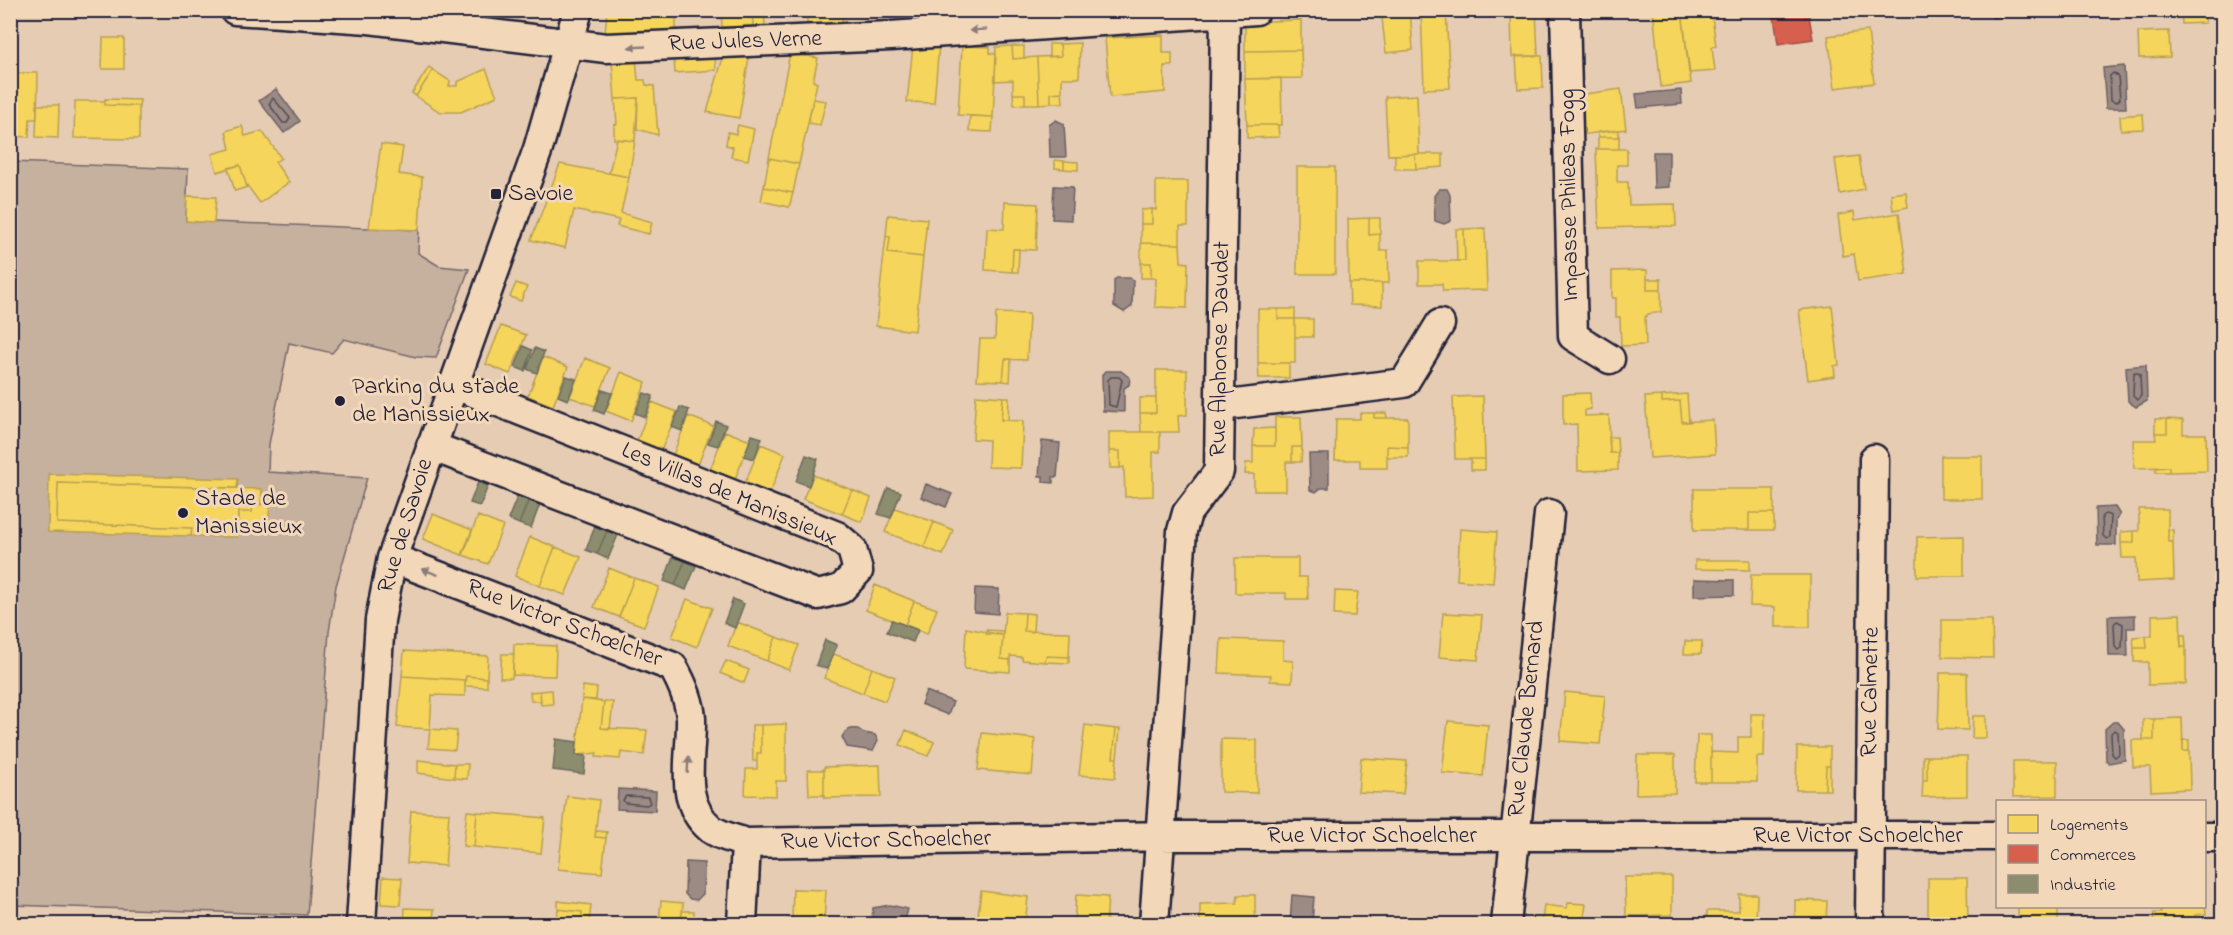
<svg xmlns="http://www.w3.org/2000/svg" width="2233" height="935" viewBox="0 0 2233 935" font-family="'Indie Flower',sans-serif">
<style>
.green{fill:#c6b09e;stroke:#74696c;stroke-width:1.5}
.water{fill:#9b8b84;stroke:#6b6167;stroke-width:1.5}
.homes{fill:#f6d55c;stroke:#b69f52;stroke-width:1.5}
.shops{fill:#d6604d;stroke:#a04d48;stroke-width:1.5}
.industry{fill:#8c8c6e;stroke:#6c6c5f;stroke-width:1.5}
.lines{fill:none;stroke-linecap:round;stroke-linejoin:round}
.shore{stroke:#524c58;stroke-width:1.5}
.minor-casing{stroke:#22223b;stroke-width:33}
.minor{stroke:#f3d7b9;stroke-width:28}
.oneway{fill:#8a7c7a}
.poi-dot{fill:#22223b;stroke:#f3d7b9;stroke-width:2}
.labels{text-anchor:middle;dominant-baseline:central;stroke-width:6;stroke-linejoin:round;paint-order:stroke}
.street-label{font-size:24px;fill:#22223b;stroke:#f3d7b9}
.poi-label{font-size:24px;fill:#22223b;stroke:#f3d7b9;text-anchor:start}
</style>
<rect width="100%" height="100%" fill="#e6ccb2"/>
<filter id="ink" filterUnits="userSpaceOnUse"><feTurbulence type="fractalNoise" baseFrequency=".0167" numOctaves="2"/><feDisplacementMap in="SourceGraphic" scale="12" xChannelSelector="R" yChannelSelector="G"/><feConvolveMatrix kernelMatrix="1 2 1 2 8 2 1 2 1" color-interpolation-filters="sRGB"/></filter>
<g filter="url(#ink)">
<!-- green -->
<path class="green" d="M11 162 188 169 186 221 419 230 418 253 439 266 469 269 436 358 416 357 344 339 332 353 289 343 269 444 268 472 367 478 336 586 329 632 307 915 11 905Z"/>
<!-- water -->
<path class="water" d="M2124 66 2126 108H2106L2103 68Z
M276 89 300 121 284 133 259 101Z
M1681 90 1682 104 1638 108 1636 94Z
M1056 120 1064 124 1066 157H1050L1049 125Z
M1653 152H1669V187L1654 188Z
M1054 186 1073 187 1071 220 1052 219Z
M1439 189H1447L1450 195 1451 221 1444 224 1435 221 1434 196Z
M1117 278H1130L1133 281 1132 306 1124 312 1114 306V280Z
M2146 365 2147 401 2136 407 2128 401 2126 367Z
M1105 371H1121L1130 378 1129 385 1124 388V412L1103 411 1102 375Z
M1042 441 1060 443 1057 477H1053V483L1043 482V476H1039Z
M1309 454H1329V488H1321L1316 492 1310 490Z
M926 484 952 494 946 507 921 497Z
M2115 507 2120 515 2116 520V545H2097L2096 508Z
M1694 579 1734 580V595L1694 596Z
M975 588 999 589 998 614 974 612Z
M2135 615V628H2127L2128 656H2109L2108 616Z
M926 691 953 702 948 715 921 704Z
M2113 722H2118L2124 729 2125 760 2109 763 2106 760 2105 729Z
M858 729 864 733 875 735 878 741 873 751 847 747 842 737C846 730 850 728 858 729Z
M618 789 656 791 655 811 617 809Z
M686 862 704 863 703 894 697 900 690 899 685 894Z
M1292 895 1314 897 1312 924H1290Z
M890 905 908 909 904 924 872 919 873 908Z"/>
<!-- homes -->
<path class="homes" d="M607 10H676V30L605 34Z
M721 10H752L753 26 722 27Z
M752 10H764L765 26H753Z
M793 10H842L843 23 807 25V12L793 13Z
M1381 10H1410L1413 50 1386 53Z
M1421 10H1446L1450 88 1424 89Z
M1536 10 1538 56 1512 57 1511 11Z
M1653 10H1682L1691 83 1661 87Z
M1682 10H1729V14L1712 17 1716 46 1712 47 1715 71 1689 73Z
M2181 10H2205V23L2182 24Z
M1301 20V50L1245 51V22Z
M1868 31 1874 83 1835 88 1828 36Z
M2169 31 2170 57 2139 58 2138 32Z
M1163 35V53H1172V66H1164L1165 92 1110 97 1105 38Z
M103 38H124V69H102Z
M1080 43 1079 78H1062V92L1051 93V103L1039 104 1037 57 1061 56 1060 44Z
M939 44 934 103 907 102 913 46Z
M1049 44H1060L1061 56 1049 57Z
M962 46 990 47V53L996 54 993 117 958 115Z
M1012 46H1024V58L1013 59Z
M1012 46 1013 59 1037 57 1039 104H1025V94H1013V80L995 81 996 47Z
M1301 50 1302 78 1245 79V51Z
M725 51H750L739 118 707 112Z
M790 53 818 58 813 81 817 83 799 164 769 158Z
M715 56 716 70 675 73 674 58Z
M1516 56H1542L1543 88 1518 89Z
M636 59 638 80H645L646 85 654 86 658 135 637 129 638 98 615 99 612 61Z
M429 67 433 70 416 96 412 93Z
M486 69 497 96 461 112H440L416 96 433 70 450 81 449 86H457V82Z
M17 73H38L37 119H30L29 137 10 136V77H17Z
M1281 78 1282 125H1247L1245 79Z
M1621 89 1626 129 1580 135 1578 95Z
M1062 92 1063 103H1051V93Z
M1013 94H1025V104L1014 105Z
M1417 95 1419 154 1388 155 1385 97Z
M638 98 635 141 614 139V125L617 124 615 99Z
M105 99 140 100 139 106 105 105Z
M813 99 826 101 820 125 808 123Z
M75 101H105V105L139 106V139L74 138Z
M37 105H59L58 138 36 137Z
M2143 114 2144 129 2121 130 2120 116Z
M970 116 993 117 992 132 969 131Z
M738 125 754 129 748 160 731 157 733 147 726 145 728 132 736 134Z
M1247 125H1278L1279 137 1247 138Z
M242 126 245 136 262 131 281 158 275 162 289 182 260 203 246 184 240 165 217 172 212 154 230 149 226 131Z
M1619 130V137H1598V132Z
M1598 137H1619V149H1598Z
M617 139 635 141 629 177 609 173Z
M381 144 403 147 399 174 422 177 419 230 369 228Z
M1596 149H1627V165H1617V182H1628L1629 205 1675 204 1676 226 1599 228Z
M1415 154H1443V167L1416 169Z
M1415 154 1416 169H1395V155Z
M1859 156 1864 189 1840 194 1835 159Z
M769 158 799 164 793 193 764 187Z
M1055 160 1064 161V169L1055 168Z
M1064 161 1078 162V170L1064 169Z
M560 164 629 177 621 213 652 222 649 234 617 226 619 220 574 210 565 248 531 240Z
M240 165 247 187 235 191 228 168Z
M1297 167H1335V274H1297Z
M1156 181H1188V226H1180V244L1141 243V224H1152V209L1156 210Z
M764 187 793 193 789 207 761 201Z
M1906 192 1908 207 1893 210 1891 194Z
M187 196 216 197 214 223 186 221Z
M1005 202 1038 204 1036 250 1013 249 1012 272 985 270 987 228 1004 229Z
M1152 209V224H1141V210Z
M1854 212 1855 220 1899 213 1907 274 1858 281 1854 254 1843 256 1838 215Z
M888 215 927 219 923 257 888 253 890 237 886 236Z
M1369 218V235L1380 234V251L1388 250 1389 283H1349L1348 219Z
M1369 218H1380V234L1369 235Z
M1485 228 1487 290 1443 291 1442 284H1419V261H1465L1464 229Z
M1456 229H1464L1465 261H1457Z
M886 236 890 237 888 253 923 257 915 331 876 326Z
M1141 243 1180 244 1181 262 1188 263 1187 308 1155 307 1156 278H1151V263H1141Z
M1013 249H1019L1018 272H1012Z
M1141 263H1151V278H1141Z
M1647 270V290H1661V312L1648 314 1645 317 1646 345 1621 346 1620 317H1616V298H1612V271Z
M1647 279H1661V290H1647Z
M516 283 527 287 521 301 510 297Z
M1349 283H1382V306L1350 305Z
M1832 306 1839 365 1834 366 1835 376 1808 380 1799 310Z
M1258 309H1278V319H1295V363H1258Z
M1278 309H1295V319H1278Z
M996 313 1029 314 1027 360 1005 359 1003 381 977 380 980 339H995Z
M1295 319H1313V337H1295Z
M501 326 526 335 510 374 486 364Z
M543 357 568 367 553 406 528 396Z
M585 358 610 368 595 406 570 397Z
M1005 359H1011L1010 382 1003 381Z
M1258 363H1289V378H1259Z
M1156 370H1187V415L1178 416 1179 432H1141L1140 413H1156Z
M621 372 646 382 631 421 606 411Z
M1590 393 1591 409 1585 410V416L1609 415 1610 453H1618V470L1578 471 1577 424 1563 425V394Z
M1687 394 1689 422H1682L1680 401 1662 402V396Z
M976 395 1003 397 1001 420 1023 421 1021 468 988 467 989 440 973 439Z
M1483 396 1485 459H1455L1453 397Z
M1662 396V402L1680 401 1682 422 1713 420 1715 454 1650 458 1645 397Z
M1003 397H1009L1008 420H1001Z
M1140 398H1156V413H1140Z
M652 402 677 412 661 451 637 441Z
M1360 413H1374V418H1408V447L1387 446V468H1360V460H1335L1336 419H1360Z
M1374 413H1386L1387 418H1374Z
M688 416 713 426 698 465 673 455Z
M1275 417H1301L1302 447H1292V462H1286V491H1254V474H1245L1246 463H1253V446H1275Z
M2155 419H2167V433H2155Z
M2167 419 2183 420V434H2206L2207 471 2169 472V467L2134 468 2133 440H2156L2155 433H2167Z
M1275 428V446H1253L1254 429Z
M725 431 750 441 735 479 710 470Z
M1109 432H1160V452H1153V496L1125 497 1124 467 1120 468V451H1109Z
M1609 437H1617L1618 453H1610Z
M761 444 785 454 770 493 745 483Z
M1387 446 1408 447V457H1387Z
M1292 447H1302L1301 462H1292Z
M1109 451H1120V468H1110Z
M1941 456H1982V499H1941Z
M1471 459H1485V470H1471Z
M2169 467V472H2156V468Z
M49 474 238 479 237 488 58 483 57 523 192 528 191 536 48 532Z
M813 475 852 490 842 514 803 499Z
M58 483 262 489 261 504H253L252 512H238L237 537 191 536 192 528 57 523Z
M1694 489H1774V513H1749V530H1694Z
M852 490 871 498 862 522 842 514Z
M253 504 270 505 268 525 238 523V512H252Z
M895 508 934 522 924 547 885 532Z
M2139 509H2168V542H2173L2174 580 2137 582 2136 558H2122L2121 543H2134V531H2139Z
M1749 513H1774V530H1749Z
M433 514 472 530 462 555 423 539Z
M478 516 503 526 488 564 463 555Z
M934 522 953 530 943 555 924 547Z
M1460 529 1497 532 1493 583 1457 580Z
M2168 530H2173V542H2168Z
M2134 531V543H2121V532Z
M1964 536V576H1917V537Z
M530 537 555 547 540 586 515 576Z
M555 547 581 557 565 595 540 586Z
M1235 558H1298V577H1307L1308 599H1286V593H1235Z
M1695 560H1750V570L1695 569Z
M609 568 634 578 619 617 594 607Z
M1751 575H1810V627H1775V607L1750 606Z
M634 578 659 587 644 626 619 617Z
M875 585 914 601 905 625 866 610Z
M1335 591 1358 592 1355 616 1334 615Z
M687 599 712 608 697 647 672 637Z
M914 601 937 609 927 634 905 625Z
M1005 612 1025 613 1024 631 1070 632 1069 657 1046 656 1045 662 1022 660V657L1010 656V660L1001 659Z
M1025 613 1034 614 1033 632 1024 631Z
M1443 613 1482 615 1478 660 1439 657Z
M2180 614 2181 647H2186V684L2148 685V662H2134V648H2147L2146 636H2152V615Z
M1942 620H1992L1993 658 1942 657Z
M737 622 776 637 767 661 728 646Z
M966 628 1003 635 1001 659 1010 660V672L964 669Z
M986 630 1003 631V635L986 634Z
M2180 635H2185L2186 647H2181Z
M2146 636 2147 648H2134L2133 637Z
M776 637 799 645 789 670 767 661Z
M1221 639 1283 641V660L1293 661 1292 682 1270 681 1271 675 1219 673Z
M1685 641H1702L1701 654H1684Z
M514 644 556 646 555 676 513 675Z
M404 651 488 656 487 678 466 676 465 680 402 676Z
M502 654H514L512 678H500Z
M834 654 872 668 863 693 824 678Z
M1046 656 1069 657V663L1045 662Z
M726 661 749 670 744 683 720 673Z
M872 668 895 677 885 701 863 693Z
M1940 673H1967L1968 730 1938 729Z
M402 676 465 680V696L432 695 430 729 397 727Z
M466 676 487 678V687L465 686Z
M583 686 597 688 596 700 582 699Z
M552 690 553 704 541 705 540 691Z
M540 691 541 701H531L530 692Z
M1565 692 1605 696 1600 744 1560 741Z
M582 699 604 702 601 728 647 730 644 755 621 752 620 759 596 757 597 753 576 755Z
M604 702H613L610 729 601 728Z
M1751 714H1765L1764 757H1757V782H1711V752L1738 753V737H1751Z
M1973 716H1986V738H1972Z
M2182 718 2183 751H2189L2190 789 2151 791 2150 767H2133L2132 740H2154V719Z
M2143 719H2154V740H2143Z
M1448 721 1488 725 1483 776 1442 773Z
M786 724V781H776V796L745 795 746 769H757V753H761V725Z
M752 725H761V753H757V761H753Z
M1085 725 1116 729 1113 758H1117L1115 778 1079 775Z
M430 729 457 731 455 750 428 748Z
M1116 729H1120L1117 758H1113Z
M906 730 934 742 928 756 900 745Z
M982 733 1035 739 1032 775 978 770Z
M1697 735H1711V782H1695Z
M1221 739 1257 740V793L1221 792Z
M2183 740H2189V751H2183Z
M1797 747H1830V766H1826L1825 790H1796Z
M1637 755H1675V793L1636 794Z
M1923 756H1927V780H1923Z
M1927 756H1967V796L1922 797 1923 780H1927Z
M1361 758 1407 761 1403 794 1358 792Z
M418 760 455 764 454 778 418 773Z
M2013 761H2057V796L2013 797Z
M455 764H468L467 779 454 778Z
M880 765 881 797 824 798V767Z
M1826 766H1830V790H1825Z
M808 770H824V795H809Z
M567 796 599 800 595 837 606 838 602 873 558 869Z
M411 811 449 813 445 866 407 863Z
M467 811 477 812 474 847 463 846Z
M477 812 545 818 541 853 474 847Z
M596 831 607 832 606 838 595 837Z
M383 877 402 878 400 905 381 904Z
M1625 877H1672V915L1626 916Z
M1928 878H1967L1968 924H1928Z
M793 889 826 890 824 921 827 922V924H788V919L792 920Z
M981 891 1028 897 1025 924H977Z
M1739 894H1757L1756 924H1707V911H1739Z
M2204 894 2206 914 2195 915V924H2153L2154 913H2161V906H2204Z
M1076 895 1108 897 1106 924H1074Z
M1238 895H1255V924H1200V904L1237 903Z
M1795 900 1827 901 1826 924H1795Z
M558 901 591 905 589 924H581L582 912 558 909Z
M661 901 683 903 681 924H659Z
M1568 903 1586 904 1583 924H1542L1544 905 1567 908Z
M2018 906H2058V924H2018Z
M405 908 434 909 433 924H404Z
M558 909 582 912 581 924H556Z
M682 911H694L693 924H681Z"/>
<!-- shops -->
<path class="shops" d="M1773 10H1804L1805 17 1809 16 1813 39 1778 44Z
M1992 10H2033V13L1992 18Z"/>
<!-- industry -->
<path class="industry" d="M523 346 532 350 525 371 515 367Z
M535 348 544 352 537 373 527 369Z
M566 376 576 379 568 400 558 396Z
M602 390 612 393 604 414 594 410Z
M644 393 653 396 645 417 635 413Z
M680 407 689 410 682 431 672 427Z
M716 421 726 425 718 446 708 443Z
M752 435 762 438 754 459 744 456Z
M806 455 818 459 809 486 796 481Z
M478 482 488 486 480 506 470 503Z
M888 488 901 492 891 518 878 514Z
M518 495 529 499 519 524 508 519Z
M529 499 540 504 531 528 519 524Z
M595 526 607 531 597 554 586 550Z
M607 531 618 535 608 559 597 554Z
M673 557 685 561 675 585 664 581Z
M685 561 696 566 686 590 675 585Z
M733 599 744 604 735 628 724 623Z
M892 620 918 630 913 642 887 632Z
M825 640 837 645 827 669 816 665Z
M556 739 577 742 576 755 586 756 584 774 553 770Z"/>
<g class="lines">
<!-- shore -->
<path class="shore" d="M2113 73 2118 76 2120 99 2117 102 2111 100 2110 76Z
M273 98 290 118 287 123H283L269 104Z
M2134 372 2140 374 2141 396 2137 400 2133 396Z
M1111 377H1119L1122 380 1116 407 1109 405 1108 380Z
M2105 514 2111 516 2110 537 2107 539 2103 536 2102 516Z
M2117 621 2123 624 2122 647 2119 650 2115 647 2114 624Z
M2115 730 2118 732 2119 754 2115 757 2112 754 2111 733Z
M626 796 648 797 650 803 647 805 625 803 623 800Z"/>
<defs>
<path id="minor" d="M235 10 369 19 606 48 891 36 1256 10
M1565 10 1573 336 1610 359
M1220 406 1404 383 1440 324
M431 446 818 595 841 589 858 571 852 549 837 536 453 384
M392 558 673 667C682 683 690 700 691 719 692 757 677 801 711 829 720 836 735 839 746 843L1175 836H1998
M2204 837H2222
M361 924 380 620 392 558 538 149 578 10
M742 924 746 843
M1154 924 1182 531 1187 513 1219 471 1225 13
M1506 924 1549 514
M1870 924 1874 459"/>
</defs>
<!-- minor casing -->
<use href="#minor" class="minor-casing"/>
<!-- minor -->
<use href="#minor" class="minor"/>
</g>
<!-- one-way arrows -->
<defs><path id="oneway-solid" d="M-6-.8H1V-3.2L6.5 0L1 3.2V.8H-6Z" transform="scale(1.5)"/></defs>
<g class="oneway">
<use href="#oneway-solid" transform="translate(978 30) rotate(176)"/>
<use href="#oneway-solid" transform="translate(637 47) rotate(177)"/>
<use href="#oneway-solid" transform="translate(430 572) rotate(-159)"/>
<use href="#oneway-solid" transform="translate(688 765) rotate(-87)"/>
</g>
</g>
<!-- markers -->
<g class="poi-dot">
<rect x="490" y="188" width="12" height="12" rx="3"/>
<circle cx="340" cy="401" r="6"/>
<circle cx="183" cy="513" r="6"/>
</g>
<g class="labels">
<!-- street labels -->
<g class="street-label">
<text transform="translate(745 42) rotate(-2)">Rue Jules Verne</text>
<text transform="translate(1570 195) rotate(-91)">Impasse Phileas Fogg</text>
<text transform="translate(1221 349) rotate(-89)">Rue Alphonse Daudet</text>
<text transform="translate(729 495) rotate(23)">Les Villas de Manissieux</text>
<text transform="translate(406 526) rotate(-73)">Rue de Savoie</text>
<text transform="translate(564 624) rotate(21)">Rue Victor Schœlcher</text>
<text transform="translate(1871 692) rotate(-89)">Rue Calmette</text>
<text transform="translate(1527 719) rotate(-84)">Rue Claude Bernard</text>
<text x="1372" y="836">Rue Victor Schoelcher</text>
<text x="1858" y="836">Rue Victor Schoelcher</text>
<text transform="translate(886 841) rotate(-1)">Rue Victor Schoelcher</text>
</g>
<!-- poi labels -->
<g class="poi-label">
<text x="508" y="194">Savoie</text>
<text x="352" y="387">Parking du stade<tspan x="352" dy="28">de Manissieux</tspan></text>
<text x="195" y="499">Stade de<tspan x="195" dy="28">Manissieux</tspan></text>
</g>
</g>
<!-- margin -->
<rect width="2233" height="935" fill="none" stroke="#f3d7b9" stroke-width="36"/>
<rect x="18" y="18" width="2197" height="899" fill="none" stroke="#22223b" stroke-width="2" filter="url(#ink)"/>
<!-- legend -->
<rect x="1996" y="800" width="210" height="108" fill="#f3d7b9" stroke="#9f8f87" stroke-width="1.5"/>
<rect x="2008" y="815" width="30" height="18" fill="#f6d55c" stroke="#9f8f87" stroke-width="1.5"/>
<text x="2050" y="830" font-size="18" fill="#22223b">Logements</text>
<rect x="2008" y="845" width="30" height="18" fill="#d6604d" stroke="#9f8f87" stroke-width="1.5"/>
<text x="2050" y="860" font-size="18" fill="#22223b">Commerces</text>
<rect x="2008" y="875" width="30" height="18" fill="#8c8c6e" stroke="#9f8f87" stroke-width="1.5"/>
<text x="2050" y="890" font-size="18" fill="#22223b">Industrie</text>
</svg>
